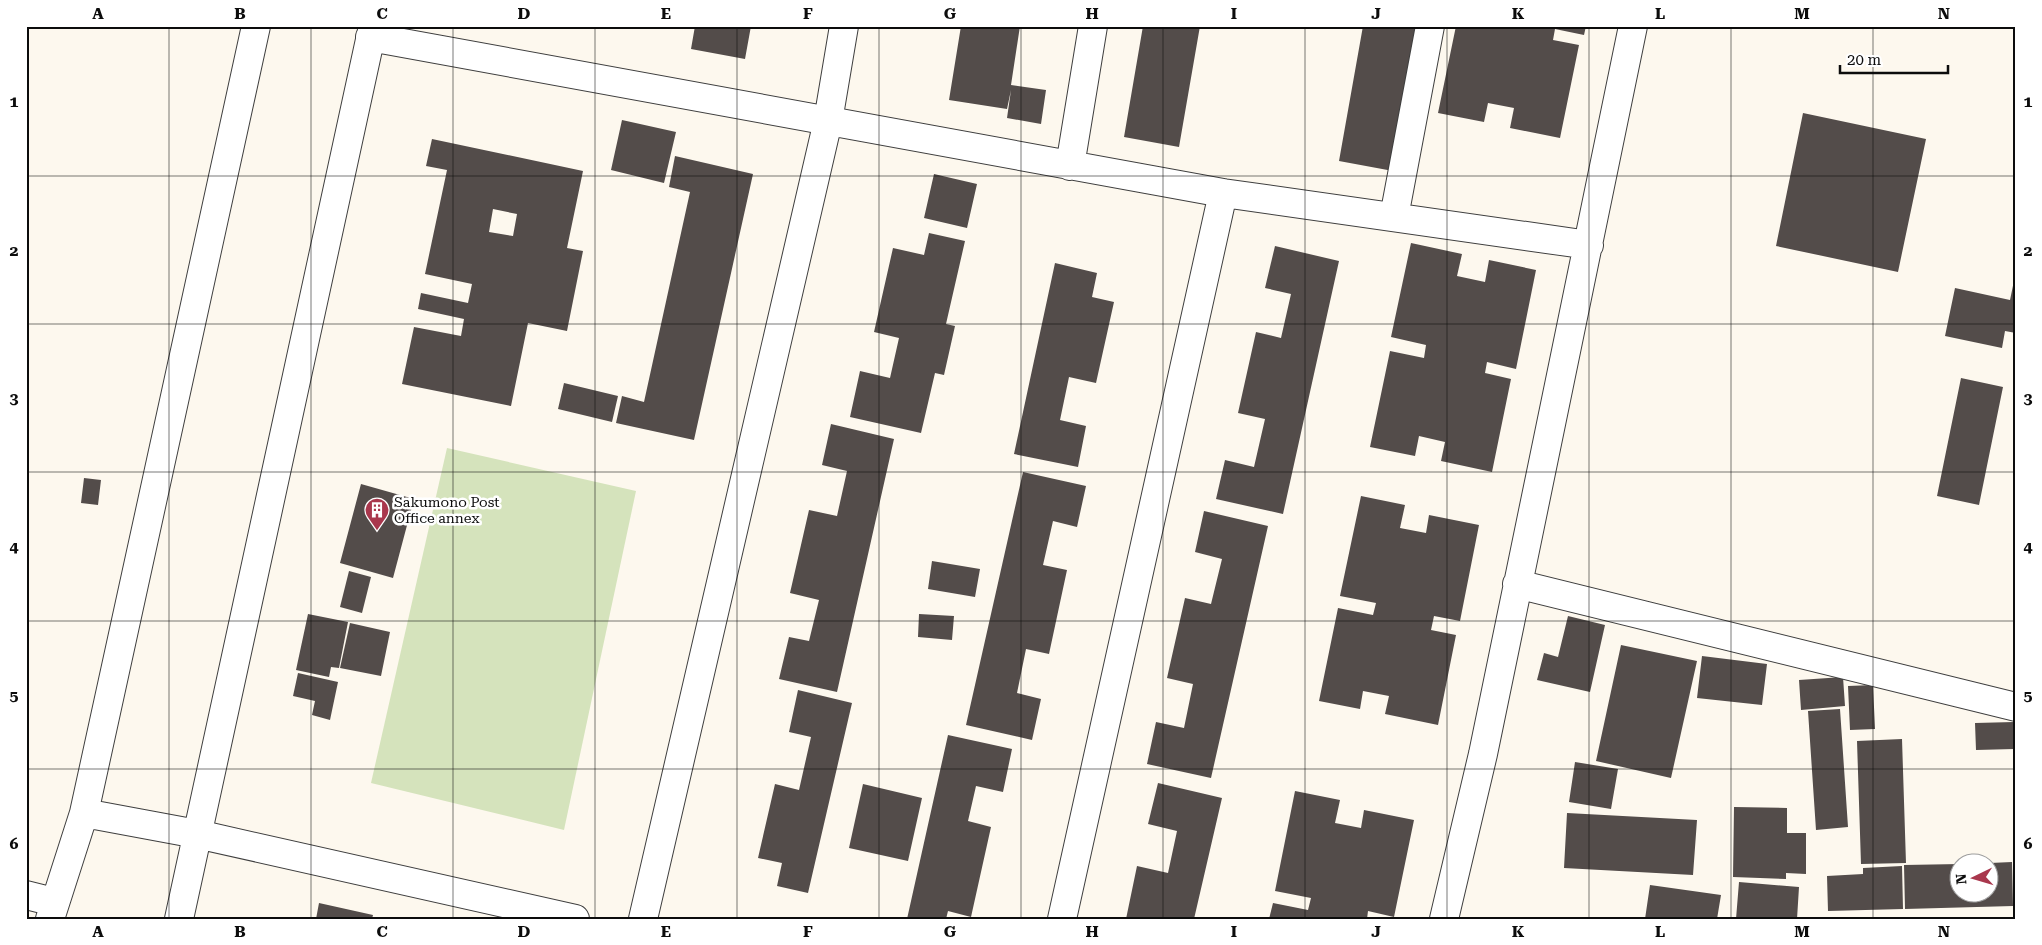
<svg xmlns="http://www.w3.org/2000/svg" width="2042" height="945" viewBox="0 0 2042 945" font-family="'Roboto Serif',serif">
<style>
.green{fill:#d5e3bc}
.building{fill:#534c4a;fill-rule:evenodd}
.lines{fill:none;stroke-linecap:round;stroke-linejoin:round}
.minor-casing{stroke:#3f3f3f;stroke-width:30}
.minor{stroke:#fff;stroke-width:28}
.grid{fill:none;stroke:#0c0c0c;stroke-width:1;stroke-opacity:0.55}
.labels{text-anchor:middle;dominant-baseline:central;stroke-width:5;stroke-linejoin:round;paint-order:stroke}
.poi-label{font-size:14px;fill:#0c0c0c;stroke:#fff;text-anchor:start}
.neatline{fill:none;stroke:#0c0c0c;stroke-width:2}
.grid-label{font-size:16px;text-anchor:middle;font-weight:bold;fill:#0c0c0c}
</style>
<rect width="100%" height="100%" fill="#fdf8ee"/>
<!-- green -->
<path class="green" d="M447 448 636 491 564 830 371 783Z"/>
<!-- building -->
<path class="building" d="M695 26H751L745 59 691 49Z
M961 26H1020L1011 85 1046 90 1041 124 1007 118 1011 90 1007 109 949 100Z
M1143 26H1200L1179 147 1124 137Z
M1363 26H1419L1393 171 1339 161Z
M1456 26H1586L1584 35 1555 29 1553 40 1579 45 1560 138 1510 128 1514 108 1488 103 1484 122 1438 113Z
M1803 113 1926 139 1898 272 1776 246Z
M622 120 676 132 664 183 611 170Z
M432 139 583 171 567 248 583 251 567 331 528 323 511 406 402 384 414 327 461 336 464 319 418 309 421 293 468 303 472 284 425 274 447 170 426 166ZM493 209 517 214 513 236 489 232Z
M675 156 753 174 694 440 616 423 622 396 644 402 690 192 669 187Z
M934 174 977 184 967 228 924 218Z
M929 233 965 241 946 324 955 326 944 375 935 373 921 433 850 417 860 371 890 378 899 338 874 332 893 248 924 255Z
M1411 243 1462 254 1457 276 1485 282 1489 260 1536 270 1516 369 1487 362 1485 373 1511 379 1492 472 1441 461 1445 442 1419 436 1415 456 1370 447 1390 351 1424 358 1426 345 1391 337Z
M1275 246 1339 261 1283 514 1216 499 1225 460 1254 467 1265 419 1238 413 1256 332 1281 338 1291 294 1265 288Z
M1055 263 1097 273 1092 297 1114 302 1096 383 1069 377 1060 420 1086 426 1078 467 1014 454Z
M2015 276 2016 333 2005 331 2002 348 1945 336 1955 288 2010 300Z
M1961 378 2003 387 1979 505 1937 496Z
M564 383 618 396 612 422 558 409Z
M831 424 894 439 837 692 779 679 789 637 809 641 819 600 790 593 809 510 837 516 847 471 822 465Z
M1023 472 1086 486 1077 527 1053 521 1043 565 1067 570 1049 654 1026 649 1017 693 1041 699 1032 740 966 725Z
M84 478 101 480 98 505 81 503Z
M361 484 414 499 393 578 340 563Z
M1361 496 1405 505 1400 528 1426 533 1429 515 1479 525 1460 621 1434 616 1431 630 1456 635 1438 725 1385 714 1389 696 1363 691 1360 709 1319 701 1338 608 1373 615 1376 603 1340 596Z
M1204 511 1268 526 1211 778 1147 764 1156 722 1184 728 1193 684 1167 678 1185 598 1211 604 1222 559 1195 552Z
M932 561 980 569 975 597 928 589Z
M349 571 371 577 362 613 340 607Z
M308 614 348 622 339 668 331 667 329 677 296 670Z
M919 614 954 616 952 640 918 637Z
M1568 616 1605 625 1590 692 1537 680 1544 653 1558 657Z
M350 623 390 632 381 676 340 668Z
M1621 645 1697 661 1671 778 1596 761Z
M1702 656 1767 664 1762 705 1697 698Z
M298 673 338 682 330 720 312 715 315 701 293 696Z
M1843 677 1845 706 1801 710 1799 680Z
M1873 685 1875 729 1850 730 1848 686Z
M798 690 852 703 808 893 777 886 782 863 758 858 775 784 799 790 811 737 789 732Z
M1840 709 1848 827 1816 830 1808 711Z
M2014 722V749L1976 750 1975 723Z
M948 735 1012 749 1003 792 976 786 968 821 991 827 971 917 948 911 946 919H907Z
M1902 739 1906 863 1861 864 1857 741Z
M1575 762 1618 769 1611 809 1569 802Z
M1158 783 1222 798 1194 919H1126L1137 866 1168 873 1177 831 1148 824Z
M863 784 922 798 908 861 849 848Z
M1295 791 1340 800 1335 823 1361 828 1364 810 1414 820 1394 917 1368 911 1367 919H1269L1273 903 1308 910 1311 898 1275 891Z
M1734 807 1787 808V833H1806V874L1786 873V879L1733 877Z
M1567 813 1697 820 1693 875 1564 868Z
M2012 862 2013 906 1905 909 1904 865 1960 864V892H1990V863Z
M1902 866 1903 909 1828 911 1827 876 1863 874V868Z
M1739 882 1799 887 1797 919H1736Z
M1650 885 1721 895 1717 919H1645Z
M319 903 373 915 372 919H316Z"/>
<g class="lines">
<defs>
<path id="minor" d="M370 37 1223 193 1589 245
M1070 166 1093 26
M1394 217 1430 26
M1517 584 2016 707
M84 813 197 834 575 919
M26 895 54 902
M50 919 84 813 256 26
M179 919 373 26
M643 919 828 121 844 26
M1062 919 1223 193
M1444 919 1483 754 1633 26"/>
</defs>
<!-- minor casing -->
<use href="#minor" class="minor-casing"/>
<!-- minor -->
<use href="#minor" class="minor"/>
</g>
<!-- grid -->
<path class="grid" d="M169 26V919M311 26V919M453 26V919M595 26V919M737 26V919M879 26V919M1021 26V919M1163 26V919M1305 26V919M1447 26V919M1589 26V919M1731 26V919M1873 26V919M26 176H2016M26 324H2016M26 472H2016M26 621H2016M26 769H2016"/>
<!-- icons -->
<defs>
<symbol id="building-pin" viewBox="-11 -11 22 30"><path d="M0 17L-7.5 6A9.5 9.5 0 1 1 7.5 6Z" fill="#a9374d" stroke="#fff"/><path d="M-4-6H4V6H1V3H-1V6H-4ZM-2.5-4.3h1.7v1.8h-1.7ZM.8-4.3h1.7v1.8H.8ZM-2.5-1h1.7V.8h-1.7ZM.8-1h1.7V.8H.8Z" fill="#fff"/></symbol>
</defs>
<g fill-rule="evenodd">
<use href="#building-pin" x="363" y="496" width="28" height="38"/>
</g>
<g class="labels">
<!-- poi labels -->
<g class="poi-label">
<text x="394" y="502">Sakumono Post<tspan x="394" dy="16">Office annex</tspan></text>
</g>
</g>
<!-- border -->
<rect width="2042" height="945" fill="none" stroke="#ffffff" stroke-width="55"/>
<!-- north arrow -->
<g transform="translate(1974 878) rotate(265)"><circle r="24" fill="#ffffff" stroke="#9e9e9e"/>
<path d="M0-4L9 19L0 12L-9 19Z" fill="#a9374d"/>
<text y="-8" font-size="14" font-weight="bold" text-anchor="middle" fill="#0c0c0c">N</text>
</g>
<!-- scale -->
<path d="M1840 65v8h108v-8" fill="none" stroke="#0c0c0c" stroke-width="2.5"/>
<text x="1847" y="65" font-size="15" fill="#0c0c0c" stroke="#ffffff" stroke-width="4" paint-order="stroke">20 m</text>
<rect x="28" y="28" width="1986" height="890" class="neatline"/>
<g class="grid-label">
<text x="98" y="19">A</text>
<text x="240" y="19">B</text>
<text x="382" y="19">C</text>
<text x="524" y="19">D</text>
<text x="666" y="19">E</text>
<text x="808" y="19">F</text>
<text x="950" y="19">G</text>
<text x="1092" y="19">H</text>
<text x="1234" y="19">I</text>
<text x="1376" y="19">J</text>
<text x="1518" y="19">K</text>
<text x="1660" y="19">L</text>
<text x="1802" y="19">M</text>
<text x="1944" y="19">N</text>
<text x="14" y="107">1</text>
<text x="2028" y="107">1</text>
<text x="14" y="256">2</text>
<text x="2028" y="256">2</text>
<text x="14" y="404">3</text>
<text x="2028" y="404">3</text>
<text x="14" y="552">4</text>
<text x="2028" y="552">4</text>
<text x="14" y="701">5</text>
<text x="2028" y="701">5</text>
<text x="14" y="849">6</text>
<text x="2028" y="849">6</text>
<text x="98" y="937">A</text>
<text x="240" y="937">B</text>
<text x="382" y="937">C</text>
<text x="524" y="937">D</text>
<text x="666" y="937">E</text>
<text x="808" y="937">F</text>
<text x="950" y="937">G</text>
<text x="1092" y="937">H</text>
<text x="1234" y="937">I</text>
<text x="1376" y="937">J</text>
<text x="1518" y="937">K</text>
<text x="1660" y="937">L</text>
<text x="1802" y="937">M</text>
<text x="1944" y="937">N</text>
</g>
</svg>
